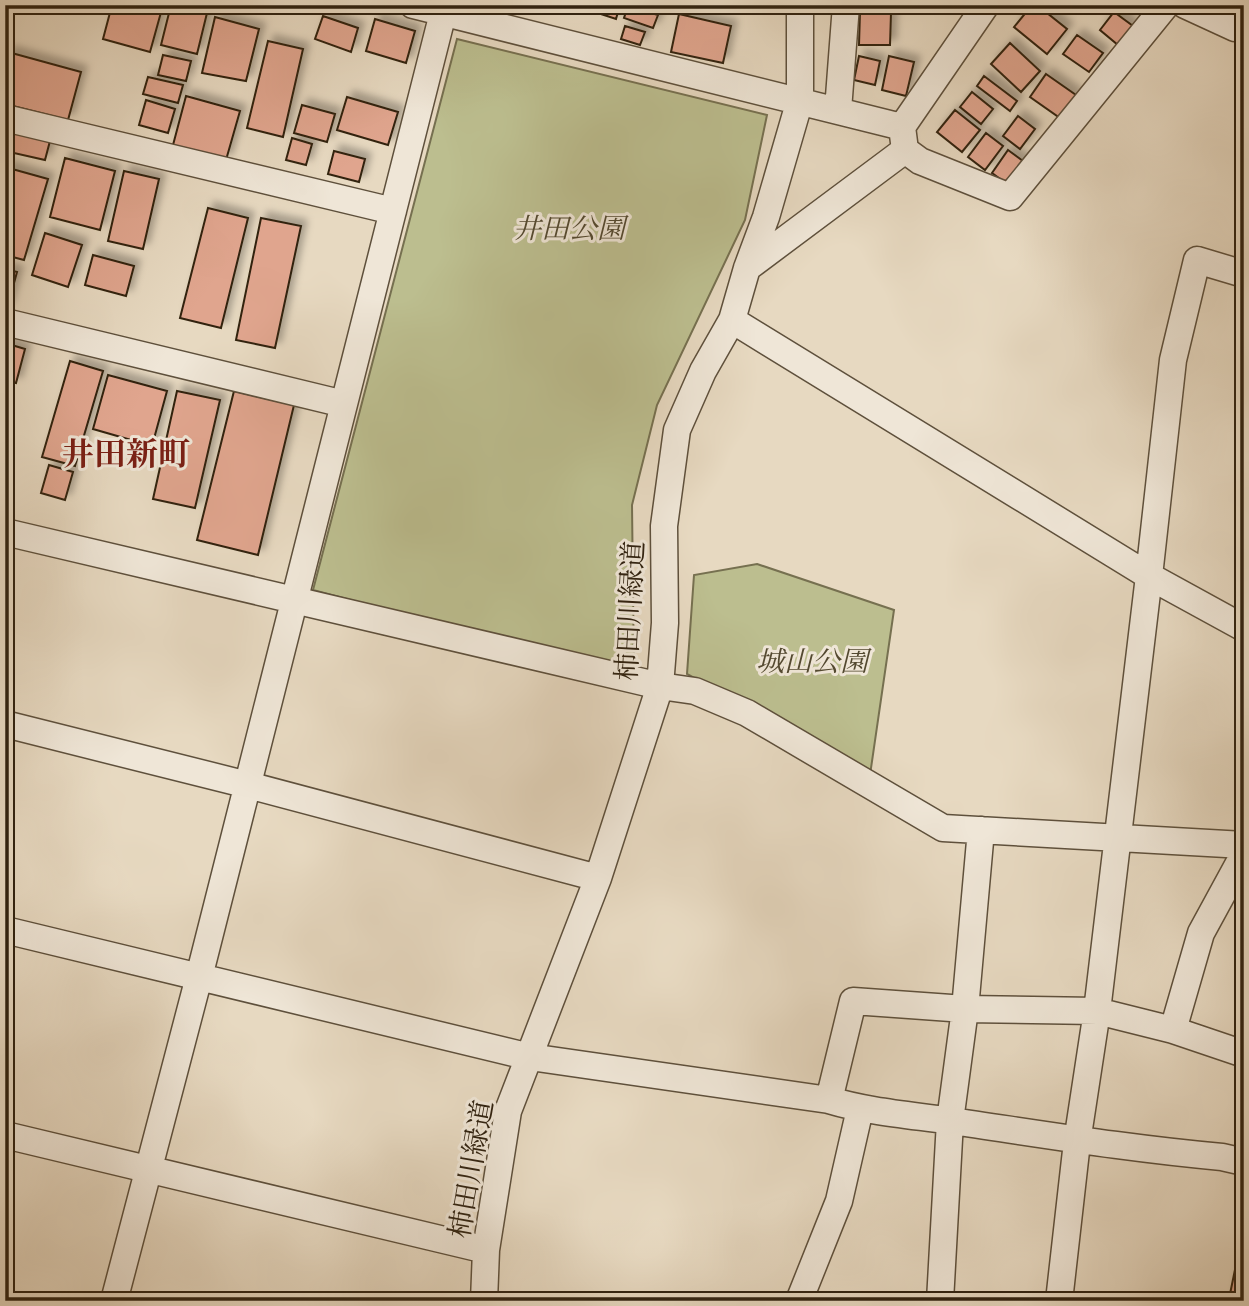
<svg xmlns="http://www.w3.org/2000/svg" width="1249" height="1306" viewBox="0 0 1249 1306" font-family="'Gentium Book Plus','Noto Serif JP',serif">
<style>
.green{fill:#bcbe8f;stroke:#767050;stroke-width:2}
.building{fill:#e0a58e;stroke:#302210;stroke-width:2;filter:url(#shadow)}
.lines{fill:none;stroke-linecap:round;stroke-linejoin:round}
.street-casing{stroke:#5e503c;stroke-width:29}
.street{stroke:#efe6d7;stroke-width:26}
.labels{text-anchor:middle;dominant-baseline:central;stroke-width:6;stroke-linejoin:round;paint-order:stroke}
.park-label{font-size:28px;font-style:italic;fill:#534930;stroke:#efe6d7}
.street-label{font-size:28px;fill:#302210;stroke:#efe6d7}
.quarter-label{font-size:32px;font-weight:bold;fill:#7a1f14;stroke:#efe6d7}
</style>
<defs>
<filter id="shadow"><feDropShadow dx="6" dy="-6" stdDeviation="3.5" flood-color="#0004"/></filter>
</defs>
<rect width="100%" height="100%" fill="#e7d9c1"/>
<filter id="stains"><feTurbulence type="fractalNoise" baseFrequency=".00286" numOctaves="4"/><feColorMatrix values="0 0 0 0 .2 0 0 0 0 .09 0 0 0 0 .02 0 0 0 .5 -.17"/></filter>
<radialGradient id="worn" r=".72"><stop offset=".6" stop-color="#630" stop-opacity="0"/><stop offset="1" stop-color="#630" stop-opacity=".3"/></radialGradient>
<!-- green -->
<path class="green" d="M457 39 767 115 745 220 657 405 632 505 634 675 313 590Z
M757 564 894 610 870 775 687 674 694 575Z"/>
<!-- building -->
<path class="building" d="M112 5H163L150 52 103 39Z
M171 5 207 13 197 54 161 45Z
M600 5H620L616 19 598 13Z
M1032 5H1037L1067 29 1047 54 1014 27Z
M628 6 658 15 653 28 624 18Z
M860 12 891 13 890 45H859Z
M1114 12 1133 26 1118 45 1100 30Z
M679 14 731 26 723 63 671 52Z
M323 16 358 28 351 52 315 39Z
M215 17 259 29 246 81 202 73Z
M375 19 415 31 406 63 366 51Z
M625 26 645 32 640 45 621 39Z
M1077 35 1103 53 1089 72 1063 54Z
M268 41 303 49 283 137 247 128Z
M1010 43 1040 71 1021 92 991 64Z
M8 52 81 72 68 120 5 104V63Z
M163 55 191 61 186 81 158 75Z
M859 56 880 61 875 85 854 80Z
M889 56 914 62 906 96 882 90Z
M1046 74 1076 95 1060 118 1030 97Z
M984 76 1017 101 1010 111 977 86Z
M148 77 183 85 178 103 143 94Z
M972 92 993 109 981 124 960 107Z
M186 96 240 111 226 160 173 145Z
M347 97 398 112 388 145 337 130Z
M146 100 175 109 168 133 139 125Z
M302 105 335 114 327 142 294 133Z
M955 110 980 130 962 152 937 132Z
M1018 116 1035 129 1020 149 1003 136Z
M5 127 51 137 45 160 5 151Z
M986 133 1003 146 985 170 968 157Z
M292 138 312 144 306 165 286 160Z
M1008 150 1027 164 1010 186 992 173Z
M334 151 365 159 359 182 328 174Z
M65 158 115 171 100 230 50 217Z
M5 167 48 179 24 260 5 255Z
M124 171 159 179 143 249 108 241Z
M208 208 248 218 221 328 180 318Z
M261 218 301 226 275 348 236 340Z
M45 233 82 245 68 287 32 275Z
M93 255 134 266 126 296 85 285Z
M5 269 17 272 7 309 5 308Z
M5 343 25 349 16 383 5 381Z
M70 361 103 371 75 466 42 457Z
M108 375 167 391 152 446 93 429Z
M177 391 220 400 195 508 153 499Z
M234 391 294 405 258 555 197 540Z
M49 465 73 472 65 500 41 493Z
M1239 1250 1244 1251V1301L1229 1299Z"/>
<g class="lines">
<defs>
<path id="street" d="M413 5 902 127 986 5
M1185 5 1235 28
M838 110 846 5
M5 118 393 211
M902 127 905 150 920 161 1010 197 1166 5
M747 268 905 150
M732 320 1149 576 1244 628
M5 322 344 404
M5 532 660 686 695 691 747 713 943 828 1244 845
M5 724 248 785 598 878
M5 930 530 1057 829 1100C869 1112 910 1115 951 1121 1041 1134 1131 1149 1222 1157L1244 1162
M1173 1030 1201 933 1244 854
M829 1100 853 1001 965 1009 1097 1011 1173 1030 1244 1054
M5 1135 486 1250
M114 1301 199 977 443 13
M484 1301 486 1250 508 1111 598 878 660 686 665 623 664 526 677 430 703 371 732 320 747 268 766 217 800 100V5
M799 1301 839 1201 860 1109
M940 1301 950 1121 965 1009 981 830
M1059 1301 1077 1142 1097 1011 1149 576 1173 360 1197 260 1244 274"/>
</defs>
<!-- street casing -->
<use href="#street" class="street-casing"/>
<!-- street -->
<use href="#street" class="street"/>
</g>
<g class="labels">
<!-- park labels -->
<g class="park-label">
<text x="569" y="227">井田公園</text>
<text x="812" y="660">城山公園</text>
</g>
<!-- street labels -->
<g class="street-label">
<text transform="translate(629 611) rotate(-87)">柿田川緑道</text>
<text transform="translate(470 1169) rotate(-80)">柿田川緑道</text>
</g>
<!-- quarter labels -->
<g class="quarter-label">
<text x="126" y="453">井田新町</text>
</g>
</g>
<!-- margin -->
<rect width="1249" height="1306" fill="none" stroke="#e7d9c1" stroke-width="28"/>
<rect x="7" y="7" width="1235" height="1292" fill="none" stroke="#302210" stroke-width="3.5"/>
<rect x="14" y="14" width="1221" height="1278" fill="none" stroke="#302210" stroke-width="2"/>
<rect width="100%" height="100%" filter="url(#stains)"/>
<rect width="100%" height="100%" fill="url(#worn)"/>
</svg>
